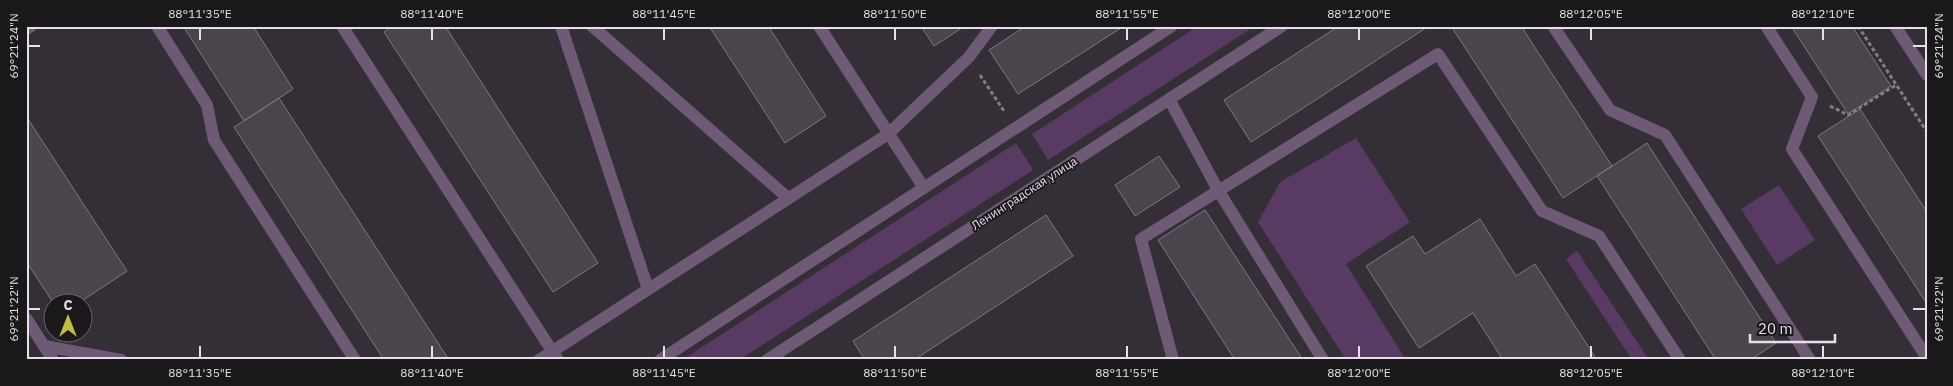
<svg xmlns="http://www.w3.org/2000/svg" width="1953" height="386" viewBox="0 0 1953 386" font-family="'IBM Plex Sans',sans-serif">
<style>
.green{fill:#593a63}
.building{fill:#4a444c;stroke:#7e7780}
.lines{fill:none;stroke-linecap:round;stroke-linejoin:round}
.path{stroke:#827d84;stroke-width:3;stroke-dasharray:4 2.5;stroke-linecap:butt}
.service{stroke:#6f5a76;stroke-width:12}
.tertiary{stroke:#6f5a76;stroke-width:12}
.ticks{fill:none;stroke:#e5e1e6;stroke-width:2}
.labels{text-anchor:middle;dominant-baseline:central;stroke-width:4;stroke-linejoin:round;paint-order:stroke}
.street-label{font-size:12px;fill:#e5e1e6;stroke:#1a181b}
.neatline{fill:none;stroke:#e5e1e6;stroke-width:2}
.ticks-label{font-size:12px;text-anchor:middle;fill:#e5e1e6}
</style>
<rect width="100%" height="100%" fill="#342e36"/>
<!-- green -->
<path class="green" d="M1198 26H1255L1048 160 1032 134Z
M1356 138 1410 222 1346 264 1406 360H1346L1258 222 1280 182Z
M1016 143 1033 170 739 360H682Z
M1779 185 1815 240 1777 265 1741 209Z
M1577 251 1649 360H1632L1566 259Z"/>
<!-- building -->
<path class="building" d="M183 26H253L293 89 244 121Z
M392 26H445L598 263 553 292 384 32Z
M709 26H768L826 116 785 143Z
M921 26H965L934 46Z
M1026 26H1124L1018 94 989 50Z
M1339 26H1429L1251 142 1224 100Z
M1451 26H1521L1612 166 1563 198Z
M1791 26H1852L1891 86 1848 114Z
M279 98 449 360H384L234 127Z
M1860 109 1927 212V304L1818 136Z
M26 116 127 271 77 304H54L26 261Z
M1647 143 1776 343 1750 360H1716L1597 176Z
M1159 156 1180 187 1135 216 1115 185Z
M1205 210 1303 360H1235L1158 240Z
M1046 215 1073 256 914 360H865L853 341Z
M1480 219 1516 276 1535 264 1597 360H1503L1473 313 1419 348 1366 266 1413 236 1425 254Z"/>
<g class="lines">
<!-- path -->
<path class="path" d="M1858 26 1927 132
M980 75 1004 111
M1830 106 1848 115 1896 85"/>
<!-- service -->
<path class="service" d="M157 26 207 105 214 140 355 360
M342 26 558 360
M561 26 648 289
M592 26 788 198
M819 26 924 188
M1553 26 1610 110 1665 135 1810 360
M1766 26 1812 97 1792 149 1927 358
M26 29 31 26
M1169 99 1218 190 1323 360
M26 318 53 360
M44 346 121 360
M539 360 888 134 969 57 992 26
M1173 360 1141 239 1438 54 1542 211 1599 236 1680 360"/>
<!-- tertiary -->
<path class="tertiary" d="M1895 26 1927 75
M660 360 1172 26
M767 360 1282 26"/>
</g>
<!-- ticks -->
<path class="ticks" d="M200 28V40M432 28V40M664 28V40M895 28V40M1127 28V40M1359 28V40M1591 28V40M1823 28V40M28 46H40M1913 46H1926M28 309H40M1913 309H1926M200 346V358M432 346V358M664 346V358M895 346V358M1127 346V358M1359 346V358M1591 346V358M1823 346V358"/>
<g class="labels">
<!-- street labels -->
<g class="street-label">
<text transform="translate(1024 193) rotate(-33)">Ленинградская улица</text>
</g>
</g>
<!-- border -->
<rect width="1953" height="386" fill="none" stroke="#1a181b" stroke-width="55"/>
<!-- north arrow -->
<g transform="translate(68 318)"><circle r="24" fill="#1a181b" stroke="#6b686c"/>
<path d="M0-4L9 19L0 12L-9 19Z" fill="#c2bd3f"/>
<text y="-8" font-size="14" font-weight="bold" text-anchor="middle" fill="#e5e1e6">С</text>
</g>
<!-- scale -->
<path d="M1750 334v8h85v-8" fill="none" stroke="#e5e1e6" stroke-width="2.5"/>
<text x="1758" y="334" font-size="15" fill="#e5e1e6" stroke="#1a181b" stroke-width="4" paint-order="stroke">20 m</text>
<rect x="28" y="28" width="1898" height="330" class="neatline"/>
<g class="ticks-label">
<text x="200" y="18">88°11'35"E</text>
<text x="432" y="18">88°11'40"E</text>
<text x="664" y="18">88°11'45"E</text>
<text x="895" y="18">88°11'50"E</text>
<text x="1127" y="18">88°11'55"E</text>
<text x="1359" y="18">88°12'00"E</text>
<text x="1591" y="18">88°12'05"E</text>
<text x="1823" y="18">88°12'10"E</text>
<text transform="translate(14 46) rotate(-90)" y="4">69°21'24"N</text>
<text transform="translate(1939 46) rotate(-90)" y="4">69°21'24"N</text>
<text transform="translate(14 309) rotate(-90)" y="4">69°21'22"N</text>
<text transform="translate(1939 309) rotate(-90)" y="4">69°21'22"N</text>
<text x="200" y="377">88°11'35"E</text>
<text x="432" y="377">88°11'40"E</text>
<text x="664" y="377">88°11'45"E</text>
<text x="895" y="377">88°11'50"E</text>
<text x="1127" y="377">88°11'55"E</text>
<text x="1359" y="377">88°12'00"E</text>
<text x="1591" y="377">88°12'05"E</text>
<text x="1823" y="377">88°12'10"E</text>
</g>
</svg>
